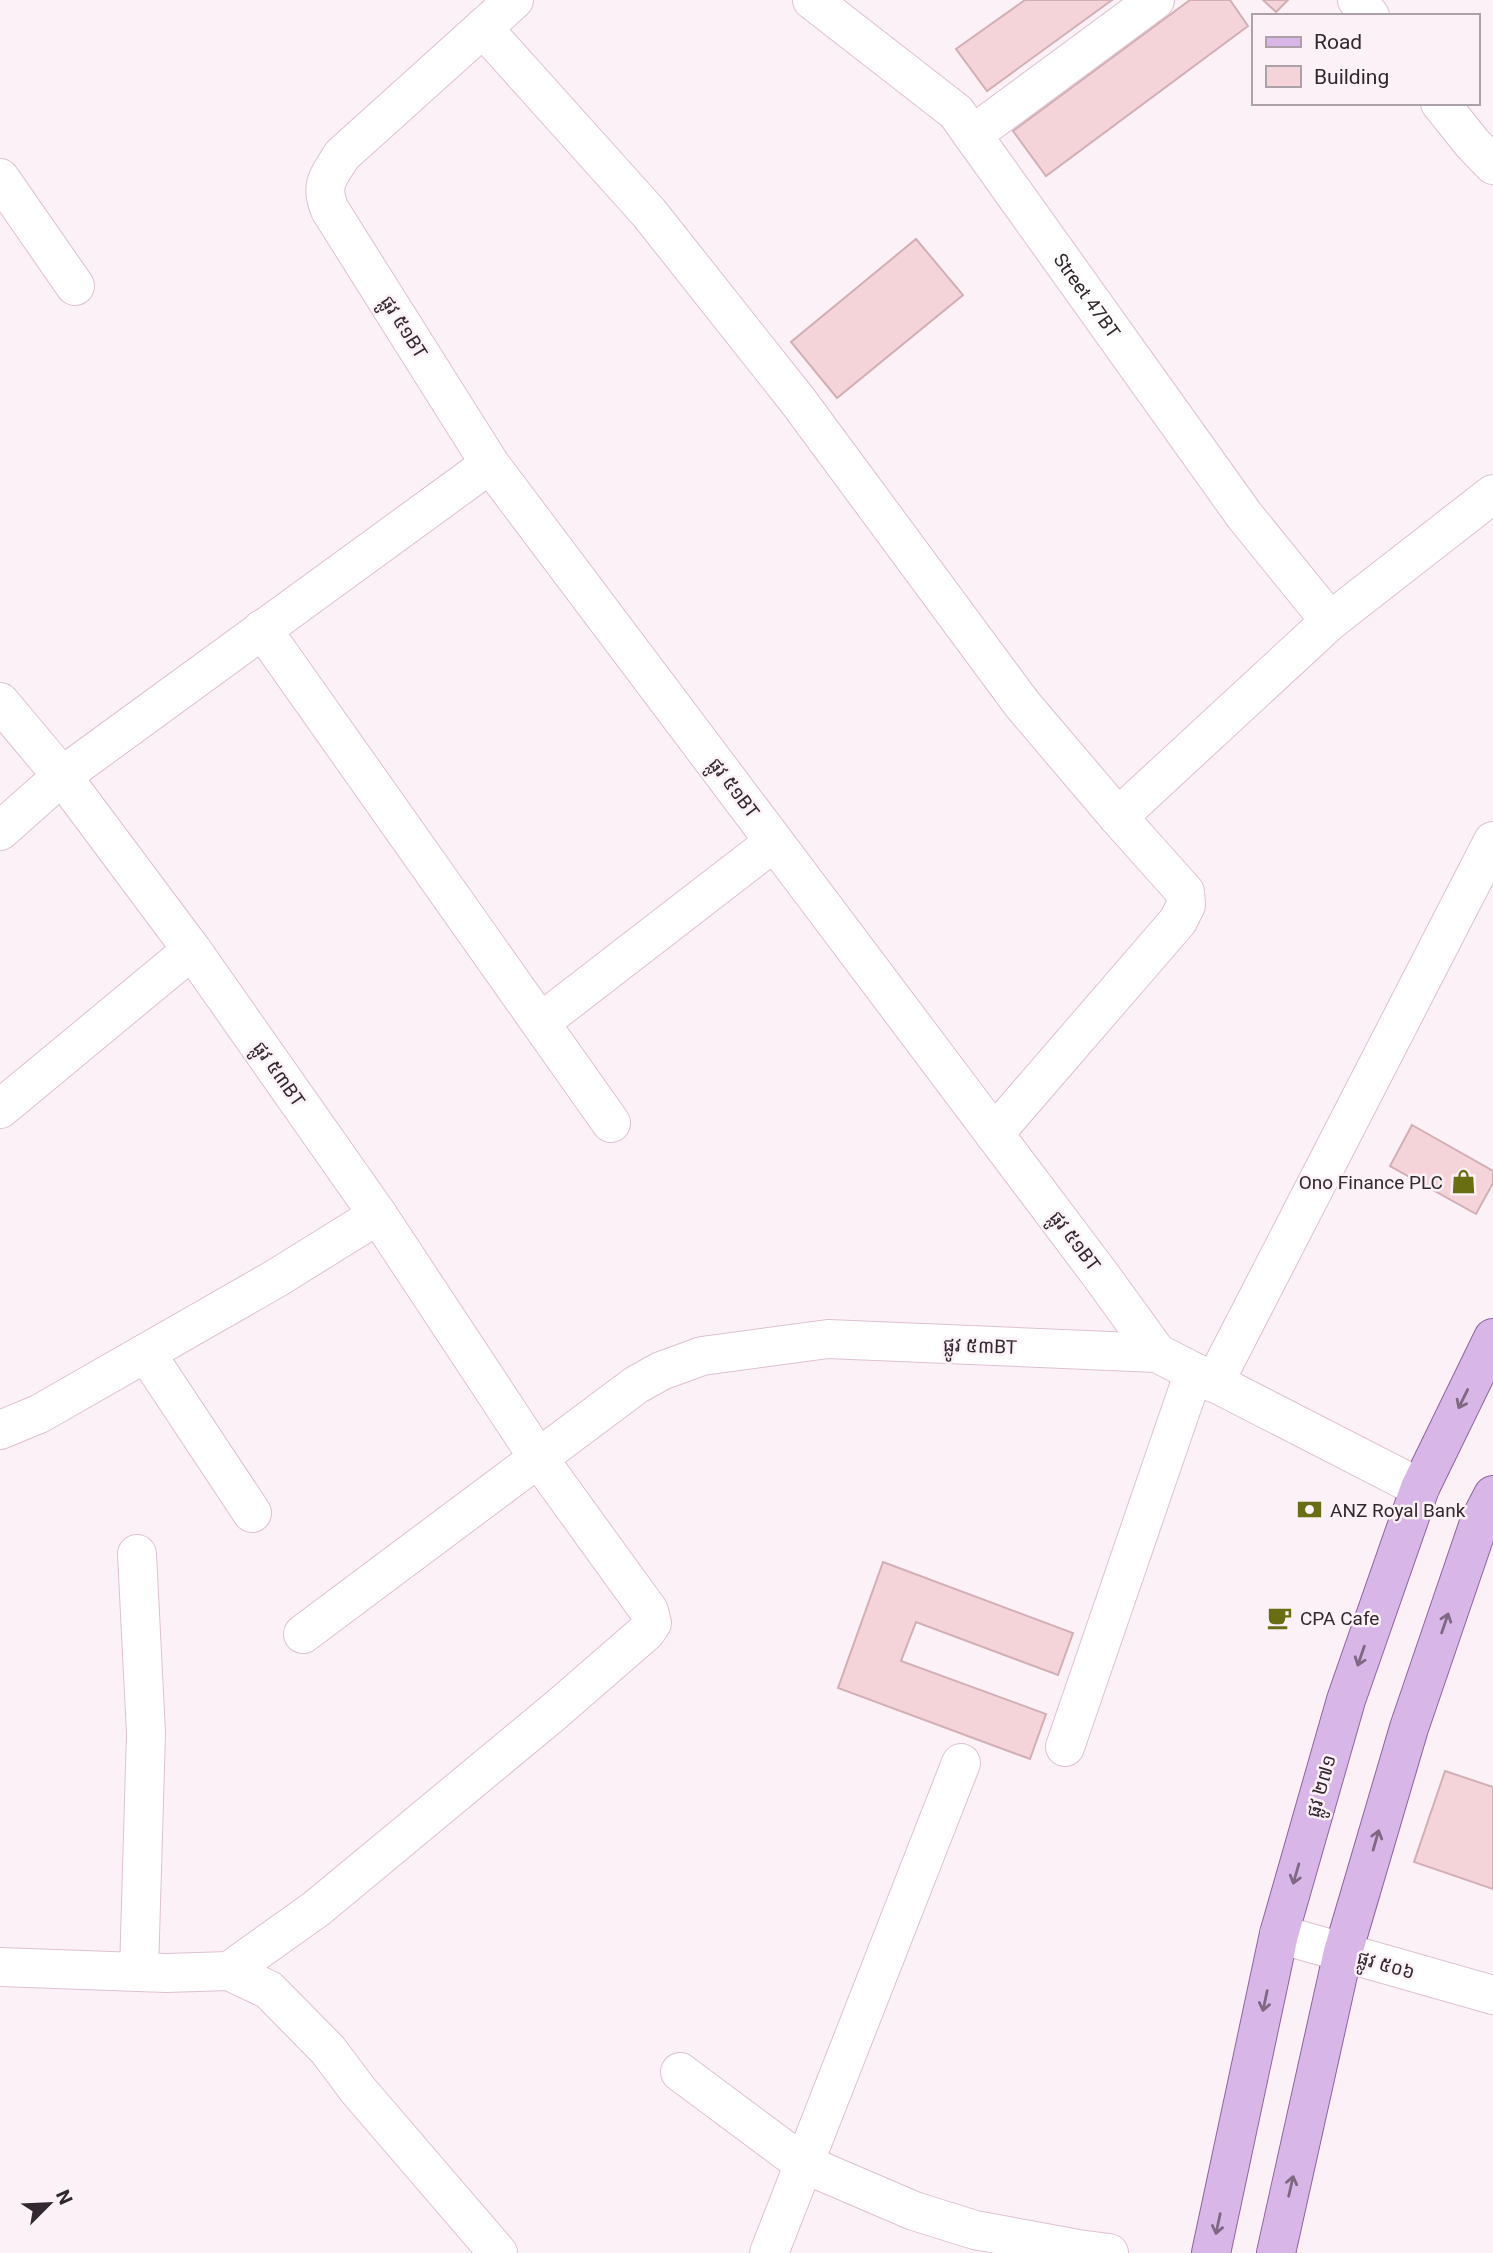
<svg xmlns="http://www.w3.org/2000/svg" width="1493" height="2253" viewBox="0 0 1493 2253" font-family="Roboto,'Noto Sans Khmer',sans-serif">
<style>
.building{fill:#f5d4d9;stroke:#d1afb4;stroke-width:2}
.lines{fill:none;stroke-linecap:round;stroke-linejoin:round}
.minor-casing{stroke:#dec1d2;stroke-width:40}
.major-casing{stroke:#8f649e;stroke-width:40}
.minor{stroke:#fff;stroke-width:38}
.major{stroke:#d9b6e8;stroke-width:38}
.oneway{stroke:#7e6882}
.labels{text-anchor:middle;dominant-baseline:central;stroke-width:5;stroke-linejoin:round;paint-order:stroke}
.street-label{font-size:19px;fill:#33282f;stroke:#fdf1f8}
.poi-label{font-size:19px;fill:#33282f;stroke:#fdf1f8;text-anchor:start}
</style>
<rect width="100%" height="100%" fill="#fdf1f8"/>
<!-- building -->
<path class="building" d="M1025 0H1112L987 91 956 49Z
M1190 0H1230L1248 26 1046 176 1013 131Z
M1263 0H1288L1276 12Z
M916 239 963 295 837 398 791 342Z
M1412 1125 1493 1171V1183L1476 1214 1390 1166Z
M883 1562 1073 1633 1058 1675 916 1622 901 1661 1046 1714 1030 1759 838 1688Z
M1445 1771 1493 1787V1889L1414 1862Z"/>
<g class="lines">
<defs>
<g id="minor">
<path d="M514 0 342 155C329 176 319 184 330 210L490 464 1102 1277 1157 1353"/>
<path id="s1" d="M812 0 956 112 1244 515 1330 621"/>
<path d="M1357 0 1370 16"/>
<path d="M483 28 649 213 798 401 1022 704 1118 817 1185 892 1186 905 1178 921 994 1134"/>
<path d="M1440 103 1472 143 1493 165"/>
<path d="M972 135 1155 0"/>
<path d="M0 178 75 286"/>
<path d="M262 629 611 1123"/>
<path d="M0 702 62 776 192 950 378 1215 539 1459 649 1611 652 1623 646 1632 555 1711 316 1909 229 1971"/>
<path d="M1118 817 1330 621 1493 494"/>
<path d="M0 831 62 776 490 464"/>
<path d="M541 1022 774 842"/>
<path d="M0 1109 192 950"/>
<path d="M146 1353 252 1513"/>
<path d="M1214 1383 1493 841"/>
<path d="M0 1430 39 1414 275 1279 378 1215"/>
<path d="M137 1554 146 1733 139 1971"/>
<path d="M303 1634 636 1385 661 1371 702 1356 828 1339 1157 1353 1420 1488"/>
<path d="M1065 1747 1194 1372"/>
<path d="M1279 1934 1493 1995"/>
<path d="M0 1967 166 1973 229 1971 269 1990 328 2050 358 2090 498 2253"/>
<path d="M680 2072 802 2163 914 2211 975 2230 1078 2249 1109 2253"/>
<path d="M769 2253 961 1763"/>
</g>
<path id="major" d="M1211 2253 1279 1934 1346 1700 1420 1488 1493 1338
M1276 2253 1343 1952 1409 1728 1480 1520 1493 1495"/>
</defs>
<!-- minor casing -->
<use href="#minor" class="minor-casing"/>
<!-- major casing -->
<use href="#major" class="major-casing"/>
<!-- minor -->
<use href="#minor" class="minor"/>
<!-- major -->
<use href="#major" class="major"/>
</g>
<!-- one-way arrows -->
<defs><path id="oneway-shaft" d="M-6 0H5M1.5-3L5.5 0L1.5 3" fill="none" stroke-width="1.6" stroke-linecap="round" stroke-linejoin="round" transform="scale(1.75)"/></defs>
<g class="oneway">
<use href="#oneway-shaft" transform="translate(1463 1399) rotate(116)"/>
<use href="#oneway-shaft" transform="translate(1445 1623) rotate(-71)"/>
<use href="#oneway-shaft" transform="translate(1361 1656) rotate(109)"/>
<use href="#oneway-shaft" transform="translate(1376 1840) rotate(-74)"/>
<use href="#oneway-shaft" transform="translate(1296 1874) rotate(106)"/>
<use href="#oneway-shaft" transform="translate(1265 2001) rotate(102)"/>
<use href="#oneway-shaft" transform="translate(1291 2186) rotate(-77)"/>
<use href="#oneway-shaft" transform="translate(1218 2224) rotate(102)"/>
</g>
<!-- icons -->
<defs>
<symbol id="shop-bare" viewBox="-9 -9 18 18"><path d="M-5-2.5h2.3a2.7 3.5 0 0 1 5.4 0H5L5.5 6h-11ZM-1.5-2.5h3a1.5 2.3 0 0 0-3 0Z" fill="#6a6e13" stroke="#fdf1f8" stroke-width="2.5" paint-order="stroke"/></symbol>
<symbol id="bank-bare" viewBox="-9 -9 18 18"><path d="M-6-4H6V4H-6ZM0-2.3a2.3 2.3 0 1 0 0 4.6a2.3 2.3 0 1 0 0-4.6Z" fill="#6a6e13" stroke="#fdf1f8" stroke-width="2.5" paint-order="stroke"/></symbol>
<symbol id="cafe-bare" viewBox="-9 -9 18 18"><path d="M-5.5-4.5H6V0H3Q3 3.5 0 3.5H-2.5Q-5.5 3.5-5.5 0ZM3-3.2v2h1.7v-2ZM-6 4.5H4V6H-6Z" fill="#6a6e13" stroke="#fdf1f8" stroke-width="2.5" paint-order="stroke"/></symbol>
</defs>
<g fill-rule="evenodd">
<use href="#shop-bare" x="1446" y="1164" width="35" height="35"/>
<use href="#bank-bare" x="1292" y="1492" width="35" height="35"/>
<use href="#cafe-bare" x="1262" y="1600" width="35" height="35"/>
</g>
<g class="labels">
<!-- street labels -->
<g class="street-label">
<text stroke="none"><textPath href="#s1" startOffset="408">Street 47BT</textPath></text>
<text transform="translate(404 327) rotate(58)">ផ្លូវ ៥១BT</text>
<text transform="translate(734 788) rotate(53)">ផ្លូវ ៥១BT</text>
<text transform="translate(279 1074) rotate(55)">ផ្លូវ ៥៣BT</text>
<text transform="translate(1075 1241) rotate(53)">ផ្លូវ ៥១BT</text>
<text transform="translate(980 1346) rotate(2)">ផ្លូវ ៥៣BT</text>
<text transform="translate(1321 1786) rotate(-74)">ផ្លូវ ២៧១</text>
<text transform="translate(1386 1965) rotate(16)">ផ្លូវ ៥០៦</text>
</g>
<!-- poi labels -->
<g class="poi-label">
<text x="1443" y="1182" text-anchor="end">Ono Finance PLC</text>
<text x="1330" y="1510">ANZ Royal Bank</text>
<text x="1300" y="1618">CPA Cafe</text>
</g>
</g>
<!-- legend -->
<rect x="1252" y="14" width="228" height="91" fill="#fdf1f8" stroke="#aca1a8" stroke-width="2"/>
<rect x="1266" y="37" width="35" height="10" fill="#d9b6e8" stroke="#aca1a8" stroke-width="2"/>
<text x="1314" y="49" font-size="21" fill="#33282f">Road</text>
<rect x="1266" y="66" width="35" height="21" fill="#f5d4d9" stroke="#aca1a8" stroke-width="2"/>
<text x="1314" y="84" font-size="21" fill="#33282f">Building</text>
<!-- north arrow -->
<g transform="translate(49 2204) rotate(66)" stroke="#fdf1f8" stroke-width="5" paint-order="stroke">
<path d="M0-5L12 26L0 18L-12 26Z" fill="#33282f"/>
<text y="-10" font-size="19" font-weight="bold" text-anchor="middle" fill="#33282f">N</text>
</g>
</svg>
